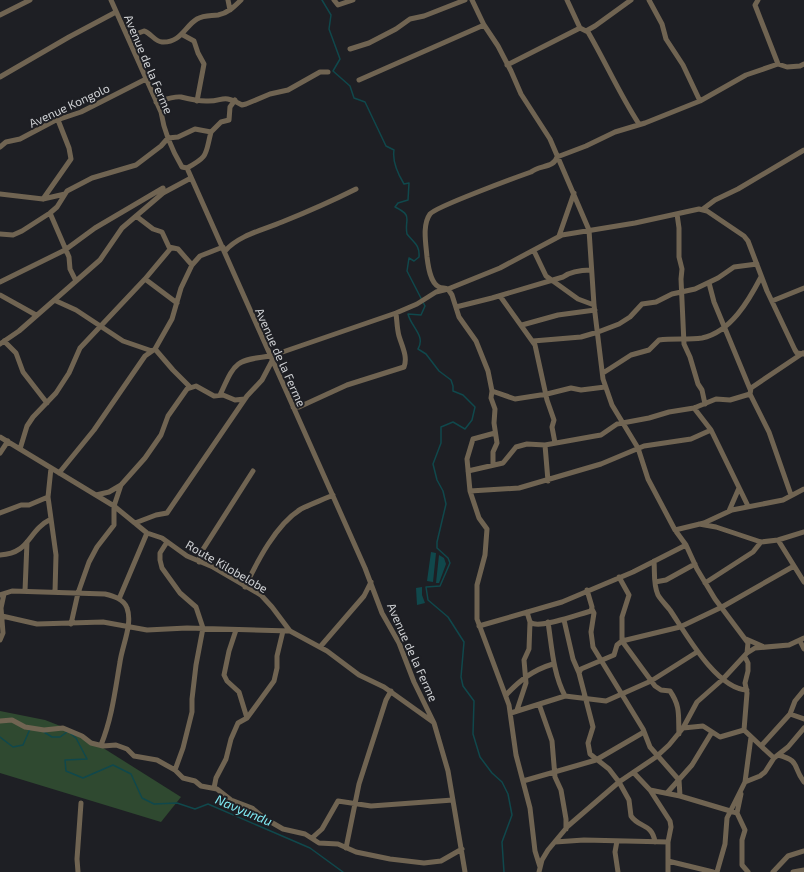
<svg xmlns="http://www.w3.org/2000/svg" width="804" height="872" viewBox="0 0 804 872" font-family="'Exo 2',sans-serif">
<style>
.green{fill:#2f4930}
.water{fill:#10484c}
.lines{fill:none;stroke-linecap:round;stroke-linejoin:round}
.stream{stroke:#10484c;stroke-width:1.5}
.minor{stroke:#706452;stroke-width:5}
.labels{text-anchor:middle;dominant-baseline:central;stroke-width:4;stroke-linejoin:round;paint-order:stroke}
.street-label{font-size:12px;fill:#d0d2d5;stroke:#1e1f24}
.water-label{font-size:13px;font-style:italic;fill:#81ecf5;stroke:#1e1f24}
</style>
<rect width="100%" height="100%" fill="#1e1f24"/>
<!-- green -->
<path class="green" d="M0 711 45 720 81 734 181 797 161 822 0 773Z"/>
<!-- water -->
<path class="water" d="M431 552 436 553 433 582 427 581Z
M439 555 444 558 446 564 439 583H436Z
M422 587V595L425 603 417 605 416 588Z"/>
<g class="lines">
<!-- stream -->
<path class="stream" d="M322 0 331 15 329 29 340 59 333 71 350 86 354 98 365 102 386 146 394 150C392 162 398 174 404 184L409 183 408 200 398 203 395 207C414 216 404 219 407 234 414 243 420 245 419 257L414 261 409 258 407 271 425 306 421 315 408 314C411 327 426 336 418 349L426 354 439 371 451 380 453 386V391L463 395 475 407 472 420 465 429 453 422 441 427V443L433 464 437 480 443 491 446 504 437 542V548L448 558 450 563 440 586 426 587 428 600 448 617 464 642 461 677 463 686 474 701 473 734 480 757 492 773 502 782 508 794 512 815 502 842 504 872
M44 732 52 737H60L67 732
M71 734 76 738 87 759 65 760 66 771 83 778 113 765 131 774 142 798 154 804 177 803 195 809 208 804 310 848 343 872
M0 737 13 747 23 745 30 729"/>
<!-- minor -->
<path class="minor" d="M111 0 161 112C164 132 172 150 182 167L187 168 365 568 382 613 399 643 414 682 434 723 448 771 465 872
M228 0 230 10
M334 0 338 5 353 0
M472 0 484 25 498 46 511 71 521 94 550 139 589 230 594 305 603 379 612 405 638 448 648 479 675 530 686 545 697 569 715 599 748 643 747 653
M567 0 580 28 588 32C606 63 620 95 639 124
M649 0 662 24 666 39 683 65 700 101
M758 0 755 5 778 64
M0 15 30 0
M586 31 595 26 631 0
M183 35 194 41 198 53 204 64 197 101
M128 37 144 31C151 33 154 41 162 42 181 43 185 26 197 19 204 15 210 16 218 15 228 13 234 7 241 0
M350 49 369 43 396 29 410 19 424 16 465 0
M507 65 580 28
M0 77 69 37 116 12
M359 80 484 25
M156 102C163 100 174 96 181 97 189 99 197 101 206 101 224 102 221 93 242 105L246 104 270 94 288 90 320 72H328
M0 147 6 142 20 139 54 121 81 112 146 79
M187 168C209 156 205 155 211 132
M0 194 43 199 65 194
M43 199 71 159 69 148 58 120
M703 209 715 200 738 189 804 150
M50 213 69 257 70 269 76 281
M677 214 679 228V257L682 269 681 279 684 344 690 357 698 384 702 390 705 404
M136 216 153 229 162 232 169 247 178 249 192 265
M0 234 13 235 22 231 50 213 57 207 67 191 92 178 136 165 161 146 168 138 178 137 195 129 211 132 221 122 229 120 230 107 235 100
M559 236 574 193
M225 251C239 235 263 230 282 222 307 212 332 201 356 189
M534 251 546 276 578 299 594 305
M145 279 171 248
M0 282 65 250 95 228 163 188
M709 283 714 302 750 389
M0 295 36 315
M500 296 535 345 547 400 554 420 552 427 555 443
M54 300 76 310 123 341 152 351
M772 301 804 288
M456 307 492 298 563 277C571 271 581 270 591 270
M522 325 558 315 595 310
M4 341 16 353 23 372 47 403
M533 341 581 337 598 332 619 324 630 317 642 304 656 302 672 294 695 289 718 278 734 267 757 264
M0 344 19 331 100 260 122 228 163 193 191 178
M155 349 173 370 190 387
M603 373 631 355 649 350 659 340C673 338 688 340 702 338 731 332 749 300 761 277
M605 387 581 390 571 388 547 394 515 399 492 391 488 371 476 341 459 317 452 295 448 289C445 288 441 288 439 287 430 283 428 265 427 257 426 244 422 225 430 214 435 207 517 177 531 172 539 165 554 168 557 157L586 146 615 132 645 123 700 101 746 75 778 64 787 67 800 66 804 64
M492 391 491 398 495 409 494 423 497 443 493 452V465
M750 394 769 432 791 495
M220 395C235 363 234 360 271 356L396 313 417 304 436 292 448 289 500 268 562 235 635 223 699 209 707 211 744 236 748 241 767 291 795 350 797 353 804 354
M293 407H299L347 385 404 367C408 357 402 346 399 336 397 329 397 321 396 313
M694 408 711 430 748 506
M495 433 473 439 467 459 470 491 479 518 487 529 485 555 477 585V619L509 705 516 755 530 808 535 851 540 867
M0 437 114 506 147 533 162 538 187 556 213 567 261 595 272 607 290 631 327 651 359 675 384 687 433 722
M545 445 548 481
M20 449 27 426 33 417 56 393 69 373 80 348 145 279 177 303
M0 453 8 441
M51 468 48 497 56 555 55 592
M468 471 503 463 516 447 527 444 545 445 595 436 601 435 617 424 649 418 669 412 694 408 716 399 730 400 750 394 751 388 803 353
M59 473 94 430 145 356 155 349 172 319 181 288 192 265 200 256 223 247
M470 491 519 488 601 464 644 446 691 439 711 430
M96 495 109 492 121 485
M729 511 739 488
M0 513 21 505H29L48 497
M135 523 156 515 167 513 247 396 262 380 272 361
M699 524 716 527 761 542 778 540 804 532
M675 530 704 523 732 510 783 500 804 489
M778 540 804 582
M167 542 160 553V560L162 568 180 593 196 607 203 628 196 665 192 699V712L183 748 175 770
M0 555C31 553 27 531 51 519
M654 561C655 573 653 584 658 595 661 600 666 605 670 610 685 632 716 689 747 690
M199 562 200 554 253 471
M619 577 629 595 622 617V641L655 686 661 690 670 691C681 707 678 716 679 734
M655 582 666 580 695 564
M705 583 753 552 761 542
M245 587C257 562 276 524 301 509 311 504 322 500 333 495
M25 591 27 542
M0 595 12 591 105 594C113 596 124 599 127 608 133 624 122 646 120 662 115 691 112 718 101 745
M119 599 147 533
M592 609 594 613 591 632 593 647 643 729 650 747 679 780 680 796
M527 612 530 622C538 630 579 614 591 611L592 607 587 590
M2 616 37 624 103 622 147 630 187 628 290 631
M564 620 573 659 579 673
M548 622C552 648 553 673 565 696
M71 624 78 593 89 562 97 547 114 525V506L121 485 145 458 161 435 168 416 187 389 196 386 214 396 223 395 235 400 245 399
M479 626 562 602 633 572 686 545
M236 630 229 651 224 675 227 681 239 692 247 718
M746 639 762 646
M0 640 3 633 1 608 4 594
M800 641 804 649
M320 647 364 596 371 582
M506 695C520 680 533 670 553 664
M539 704 552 741 555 777 561 790 566 819V829
M517 710 526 683 524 660 529 649 530 622
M511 713 565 696 606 701 651 681 697 652
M790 714 795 701 804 690
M0 721 12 720 25 727 44 730 63 728 82 736 91 743 103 746 116 745 127 749 134 756 157 760 175 770 183 778 195 781 201 786 217 789 231 800 252 808 264 818 283 829 305 834 319 843 338 844 356 852 390 859 424 863 441 861 462 849
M683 728 703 726 720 737 744 730 761 746 790 714 804 719
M744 730 747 693 745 683 748 671V663L745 657
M761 746 774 758
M778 755C801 761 792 766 804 782
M634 773 650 790 680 796 737 813
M523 781 596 760 644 732
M745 782 760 776 765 772 774 758 788 747 804 728
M214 788 216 778 226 759 231 739 238 723 247 718 274 681 277 668V656L283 631
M650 790 670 821 671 827 668 842V872
M667 793 692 765 712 732
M741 794 737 813 745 830 742 840V865L748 872
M312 838 322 829 338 801 371 806 453 800
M617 841 615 852 618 872
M555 842 584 840 668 842
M655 842C652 823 639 828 631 816L629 800 619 782 609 769 590 754 588 743 593 727 579 673 581 669 614 655 617 645 622 641 680 627 722 607 794 566
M346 848 359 784 386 700 391 691
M668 861 713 872
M78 872 77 859 81 803
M539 872 542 860 548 850 568 826 619 782 656 757 669 745 683 728 697 702 723 679 747 653 755 648 789 645 804 638
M717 872 725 844 727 818 745 782 751 737
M773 872 788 856 804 851
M793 872 804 870"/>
</g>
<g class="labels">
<!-- street labels -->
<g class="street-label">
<text transform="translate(149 64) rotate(67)">Avenue de la Ferme</text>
<text transform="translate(69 105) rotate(-25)">Avenue Kongolo</text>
<text transform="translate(281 357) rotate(66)">Avenue de la Ferme</text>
<text transform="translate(227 566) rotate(30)">Route Kilobelobe</text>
<text transform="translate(413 652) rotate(66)">Avenue de la Ferme</text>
</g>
<!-- water labels -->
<g class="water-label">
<text transform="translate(244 810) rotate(23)">Navyundu</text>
</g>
</g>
</svg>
